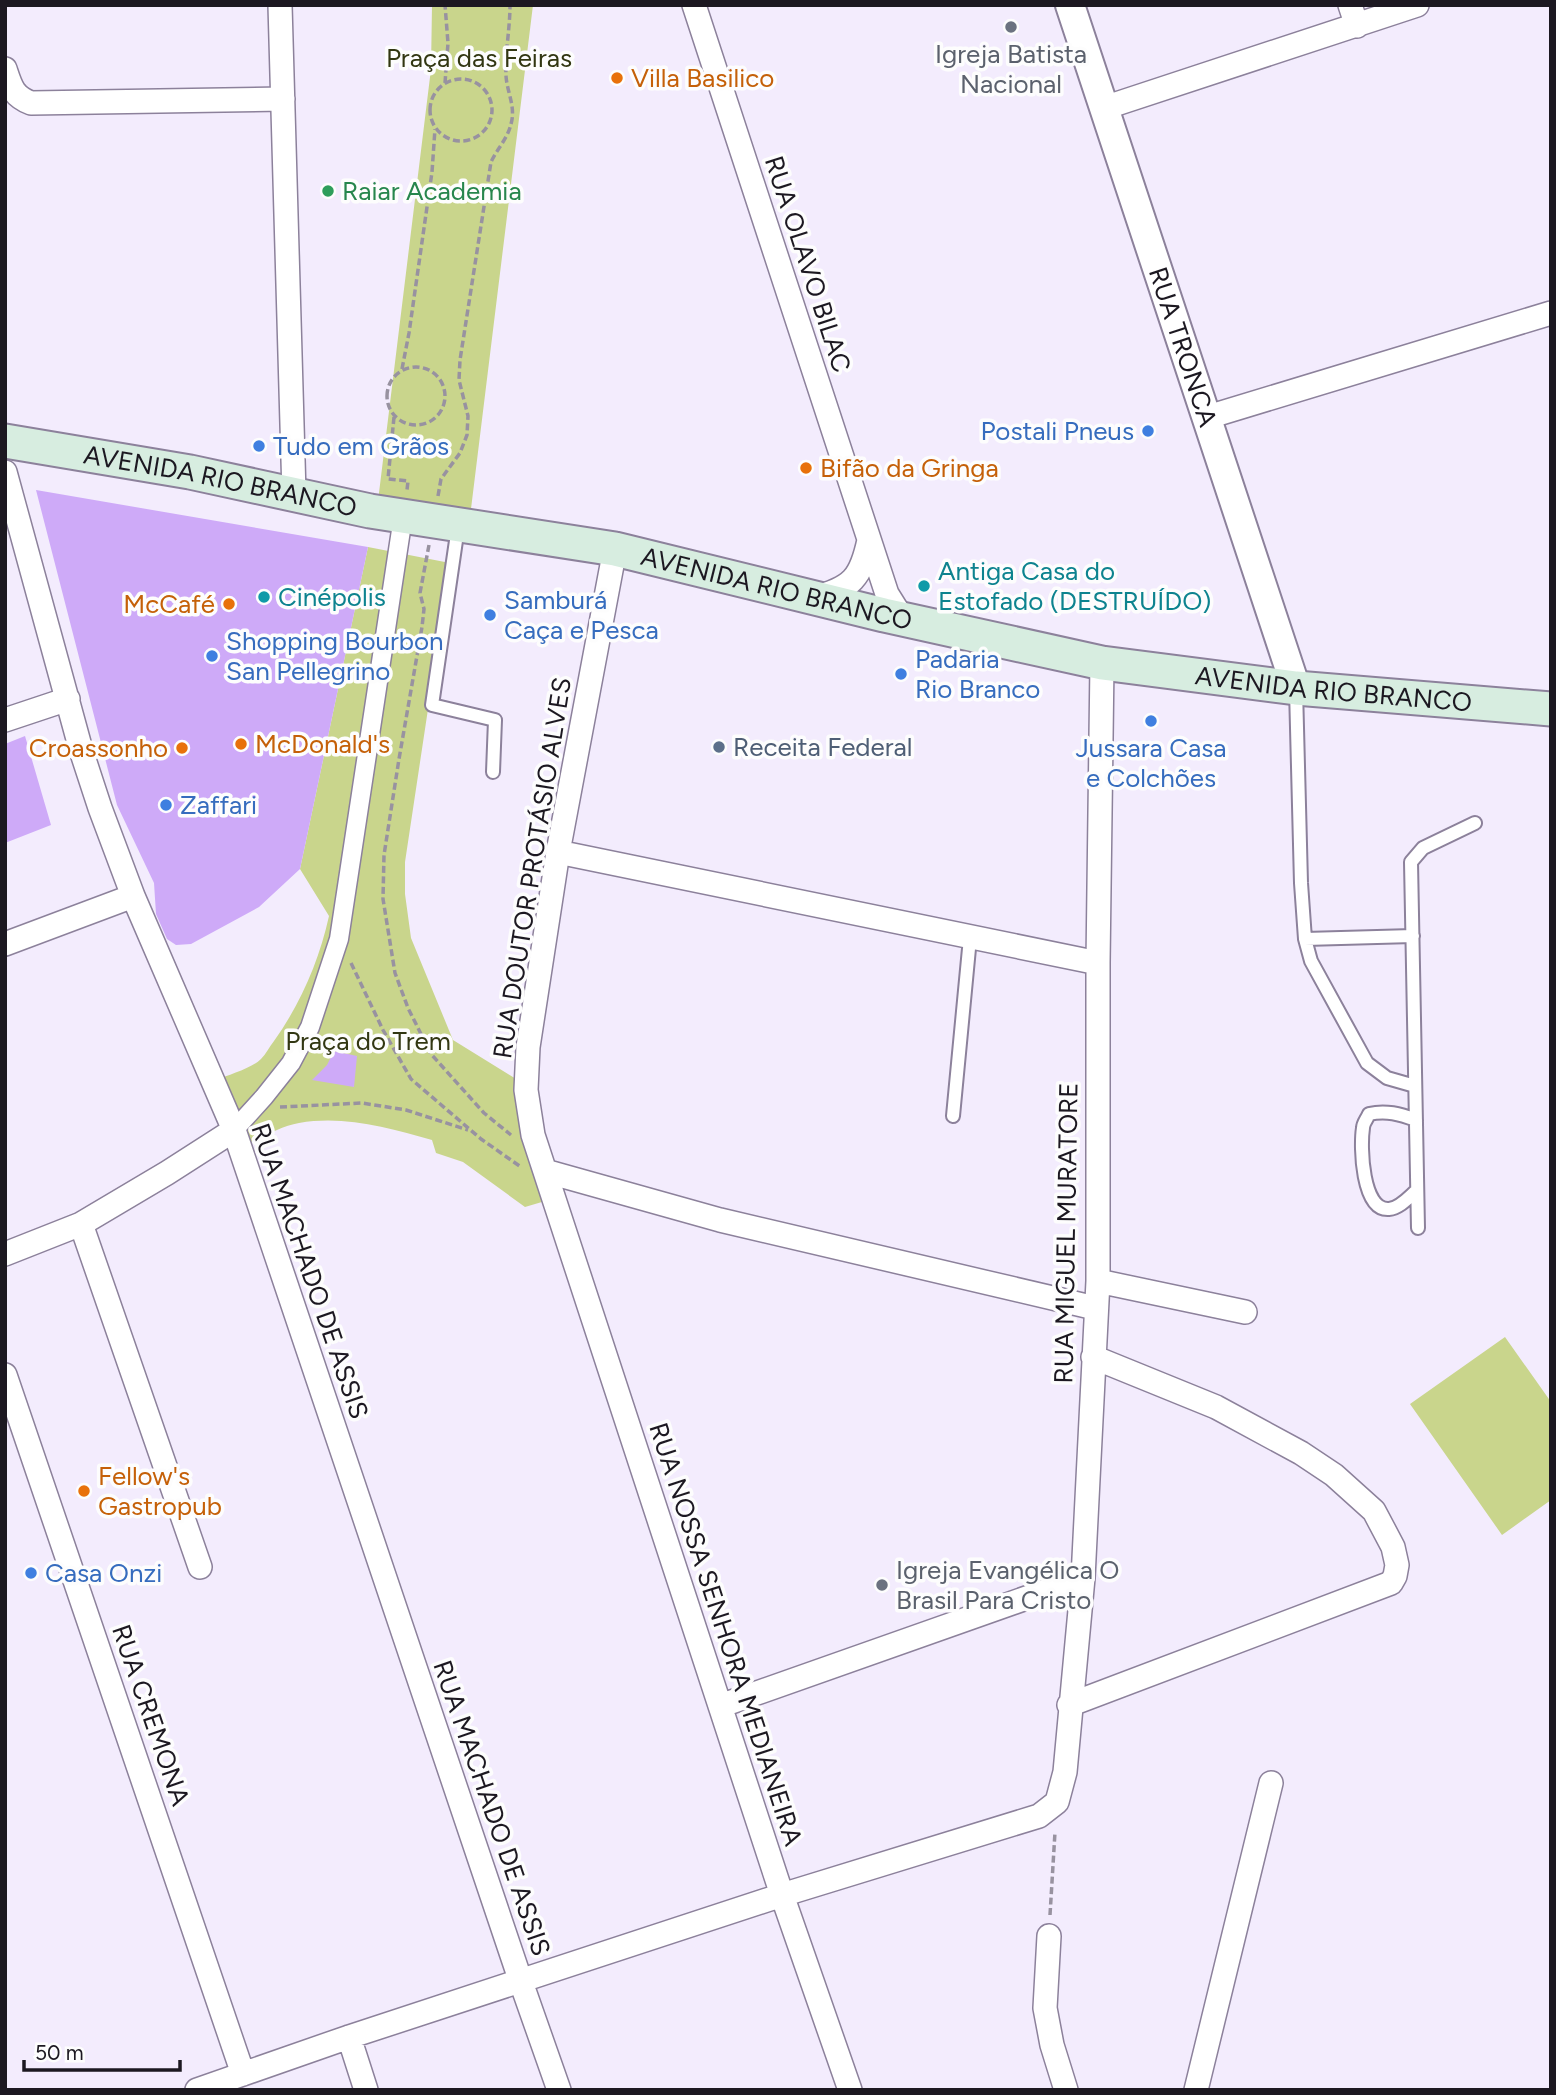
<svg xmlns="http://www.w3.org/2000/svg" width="1556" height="2095" viewBox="0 0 1556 2095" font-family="Figtree,sans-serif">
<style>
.green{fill:#c9d58c}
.building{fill:#ceaaf8}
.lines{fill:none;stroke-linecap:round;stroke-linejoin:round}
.service-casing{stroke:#8c819b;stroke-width:16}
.pedestrian-casing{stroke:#8c819b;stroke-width:21}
.minor-casing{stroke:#8c819b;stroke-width:26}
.tertiary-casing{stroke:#8c819b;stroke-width:32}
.secondary-casing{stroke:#8c819b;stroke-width:37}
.path{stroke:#9892a0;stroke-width:3.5;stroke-dasharray:7 3.5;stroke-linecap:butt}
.service{stroke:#fff;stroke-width:12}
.pedestrian{stroke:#fff;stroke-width:18}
.minor{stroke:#fff;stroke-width:23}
.tertiary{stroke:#fff;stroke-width:28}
.secondary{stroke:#d7ede0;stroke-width:33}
.worship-dot{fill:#6b7280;stroke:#fdfdfd;stroke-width:2.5}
.food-dot{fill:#e8710a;stroke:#fdfdfd;stroke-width:2.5}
.leisure-dot{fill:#2e9e5b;stroke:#fdfdfd;stroke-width:2.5}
.shop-dot{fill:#3f7fe0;stroke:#fdfdfd;stroke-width:2.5}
.culture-dot{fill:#0f9aa8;stroke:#fdfdfd;stroke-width:2.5}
.service-dot{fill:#5c6f8a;stroke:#fdfdfd;stroke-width:2.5}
.labels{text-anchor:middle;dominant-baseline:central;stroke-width:7;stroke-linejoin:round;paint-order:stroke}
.worship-label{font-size:26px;fill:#5b616d;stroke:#fdfdfd}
.park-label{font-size:26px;fill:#323712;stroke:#fdfdfd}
.food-label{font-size:26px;fill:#c56008;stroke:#fdfdfd;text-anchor:start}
.leisure-label{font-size:26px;fill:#27864d;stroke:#fdfdfd;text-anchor:start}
.street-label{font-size:26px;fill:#1c1821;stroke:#fdfdfd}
.shop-label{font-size:26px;fill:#366cbe;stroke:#fdfdfd;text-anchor:start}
.culture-label{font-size:26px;fill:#0d838f;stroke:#fdfdfd;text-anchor:start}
.service-label{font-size:26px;fill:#4e5e75;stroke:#fdfdfd;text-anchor:start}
</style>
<rect width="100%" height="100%" fill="#f3ecfd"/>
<!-- green -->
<path class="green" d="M432 5H533L470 517 378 501 431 69Z
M368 547 450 563 405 862V894L411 938 453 1040 521 1082 552 1199 525 1207 463 1162 436 1153 432 1140C390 1128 344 1115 299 1123 281 1126 261 1138 244 1145L216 1080C228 1075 252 1068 261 1059 266 1054 269 1047 274 1041 301 1003 319 961 329 916L300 869Z
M1505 1337 1551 1402V1500L1502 1535 1410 1404Z"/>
<!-- building -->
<path class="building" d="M36 490 368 547 300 869 259 907 191 944 176 945 167 939 156 914 154 883 117 805Z
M25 736 51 825 5 843V744Z
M334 1051 357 1056 354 1087 312 1080 327 1065Z"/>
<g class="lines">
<defs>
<path id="service" d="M458 527 432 705 495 720 493 772
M1296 689 1301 883 1305 939 1311 961 1367 1063 1387 1078 1415 1086
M1305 939 1413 936
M953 1116 970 938
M1416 1120C1400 1114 1386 1110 1369 1114 1367 1119 1363 1123 1363 1128 1360 1147 1362 1211 1389 1209 1400 1208 1409 1197 1416 1191
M1418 1228 1411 862 1423 848 1475 823"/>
<path id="pedestrian" d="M234 1130 264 1097 291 1063 310 1027 339 939 403 517"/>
<path id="minor" d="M280 5 294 494
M694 5 887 594 897 610 905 620
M1350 5 1357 26
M5 69C11 87 13 96 31 103L283 99
M1104 108 1417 5
M1208 417 1551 313
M5 472 81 750 100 808 133 896 234 1130 521 1982 559 2090
M615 549 558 852 528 1047 526 1090 533 1135 782 1895 850 2090
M814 598C852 588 861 578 869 540
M5 720 68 699
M558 852 1098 963
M5 944 133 896
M545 1171 720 1220 1095 1308
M81 1224 200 1567
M5 1254 81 1224 167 1173 234 1130
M1098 1281 1245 1312
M5 1375 243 2074
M1069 1705 1391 1583 1395 1576 1397 1565 1393 1547 1374 1511 1334 1475 1301 1453 1216 1407 1093 1357
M720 1706 1083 1578
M1049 1936 1045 2008 1052 2045 1066 2090
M349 2037 366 2090
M197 2090 349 2037 782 1895 1039 1816 1057 1802 1065 1772 1083 1578 1098 1281V963L1102 663
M1196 2090 1271 1783"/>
<g id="tertiary">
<path id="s1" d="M1070 5 1296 688"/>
</g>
<g id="secondary">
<path id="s2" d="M5 441 190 472 370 511 615 549 884 615 1102 663 1296 688 1551 709"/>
</g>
</defs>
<!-- service casing -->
<use href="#service" class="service-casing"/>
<!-- pedestrian casing -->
<use href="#pedestrian" class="pedestrian-casing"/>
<!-- minor casing -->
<use href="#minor" class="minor-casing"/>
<!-- tertiary casing -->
<use href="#tertiary" class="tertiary-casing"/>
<!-- secondary casing -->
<use href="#secondary" class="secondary-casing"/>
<!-- path -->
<path class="path" d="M430 110a31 31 0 1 1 62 0a31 31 0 1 1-62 0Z
M445 83 448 43 445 5
M387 396a29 29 0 1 1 58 0a29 29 0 1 1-58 0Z
M402 369 409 333 432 172 435 129
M394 417 388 479 408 481 407 490
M438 496 441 479 460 453 467 435 468 416 459 380 460 360 491 162C497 149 508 138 511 124 516 107 507 92 506 76 505 52 510 29 510 5
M429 545 420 593 424 609 422 627 399 759 384 855 383 899 395 973 408 1008 431 1054 484 1113 511 1135
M351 963 383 1030 411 1079 481 1139 521 1167
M280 1107 362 1103 406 1110 468 1130
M1050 1915 1055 1832"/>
<!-- service -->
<use href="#service" class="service"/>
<!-- pedestrian -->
<use href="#pedestrian" class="pedestrian"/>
<!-- minor -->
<use href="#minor" class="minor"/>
<!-- tertiary -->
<use href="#tertiary" class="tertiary"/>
<!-- secondary -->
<use href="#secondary" class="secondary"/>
</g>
<!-- markers -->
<g class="worship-dot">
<circle cx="1011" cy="27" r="7"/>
<circle cx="882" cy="1585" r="7"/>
</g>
<g class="food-dot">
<circle cx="617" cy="78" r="7"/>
<circle cx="806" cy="468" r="7"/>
<circle cx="229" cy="604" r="7"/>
<circle cx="241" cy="744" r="7"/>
<circle cx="182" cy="748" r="7"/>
<circle cx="84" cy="1491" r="7"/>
</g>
<circle class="leisure-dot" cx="328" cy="191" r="7"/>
<g class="shop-dot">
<circle cx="1148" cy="431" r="7"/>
<circle cx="259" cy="446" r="7"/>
<circle cx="490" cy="615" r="7"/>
<circle cx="212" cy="656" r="7"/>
<circle cx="901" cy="674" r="7"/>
<circle cx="1151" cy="721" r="7"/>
<circle cx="166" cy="805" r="7"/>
<circle cx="31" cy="1573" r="7"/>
</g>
<g class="culture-dot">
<circle cx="924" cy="586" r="7"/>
<circle cx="264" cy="597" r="7"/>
</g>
<circle class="service-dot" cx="719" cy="747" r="7"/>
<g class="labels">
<!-- worship labels -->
<g class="worship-label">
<text x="1011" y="54">Igreja Batista<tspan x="1011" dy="30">Nacional</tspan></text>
<text x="896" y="1570" text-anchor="start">Igreja Evangélica O<tspan x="896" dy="30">Brasil Para Cristo</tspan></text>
</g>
<!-- park labels -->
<g class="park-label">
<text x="479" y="58">Praça das Feiras</text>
<text x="368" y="1041">Praça do Trem</text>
</g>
<!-- food labels -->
<g class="food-label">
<text x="631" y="78">Villa Basilico</text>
<text x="820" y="468">Bifão da Gringa</text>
<text x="215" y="604" text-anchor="end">McCafé</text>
<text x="255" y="744">McDonald's</text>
<text x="168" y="748" text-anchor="end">Croassonho</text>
<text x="98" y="1476">Fellow's<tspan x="98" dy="30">Gastropub</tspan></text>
</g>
<!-- leisure labels -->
<g class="leisure-label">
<text x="342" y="191">Raiar Academia</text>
</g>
<!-- street labels -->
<g class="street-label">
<text transform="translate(808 264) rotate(72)">RUA OLAVO BILAC</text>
<text stroke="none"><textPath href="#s1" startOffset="360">RUA TRONCA</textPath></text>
<text stroke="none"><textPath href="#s2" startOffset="219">AVENIDA RIO BRANCO</textPath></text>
<text stroke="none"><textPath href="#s2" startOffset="786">AVENIDA RIO BRANCO</textPath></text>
<text stroke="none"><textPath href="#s2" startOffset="1353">AVENIDA RIO BRANCO</textPath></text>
<text transform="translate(532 868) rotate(-81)">RUA DOUTOR PROTÁSIO ALVES</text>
<text transform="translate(1066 1233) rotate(-89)">RUA MIGUEL MURATORE</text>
<text transform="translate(310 1271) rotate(71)">RUA MACHADO DE ASSIS</text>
<text transform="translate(726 1634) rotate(72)">RUA NOSSA SENHORA MEDIANEIRA</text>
<text transform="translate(151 1715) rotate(71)">RUA CREMONA</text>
<text transform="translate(492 1808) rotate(71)">RUA MACHADO DE ASSIS</text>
</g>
<!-- shop labels -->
<g class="shop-label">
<text x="1134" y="431" text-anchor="end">Postali Pneus</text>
<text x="273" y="446">Tudo em Grãos</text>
<text x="504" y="600">Samburá<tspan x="504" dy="30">Caça e Pesca</tspan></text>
<text x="226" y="641">Shopping Bourbon<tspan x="226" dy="30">San Pellegrino</tspan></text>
<text x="915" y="659">Padaria<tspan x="915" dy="30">Rio Branco</tspan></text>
<text x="1151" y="748" text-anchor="middle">Jussara Casa<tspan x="1151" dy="30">e Colchões</tspan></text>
<text x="180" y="805">Zaffari</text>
<text x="45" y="1573">Casa Onzi</text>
</g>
<!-- culture labels -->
<g class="culture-label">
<text x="938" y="571">Antiga Casa do<tspan x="938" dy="30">Estofado (DESTRUÍDO)</tspan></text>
<text x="278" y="597">Cinépolis</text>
</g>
<!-- service labels -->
<g class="service-label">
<text x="733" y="747">Receita Federal</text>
</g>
</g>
<!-- border -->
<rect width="1556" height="2095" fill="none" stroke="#1c1821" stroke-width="14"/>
<!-- scale -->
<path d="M24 2060v10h156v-10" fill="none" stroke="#1c1821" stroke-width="3.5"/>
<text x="35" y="2060" font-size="21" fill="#1c1821" stroke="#fdfdfd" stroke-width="5" paint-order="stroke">50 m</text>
</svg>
